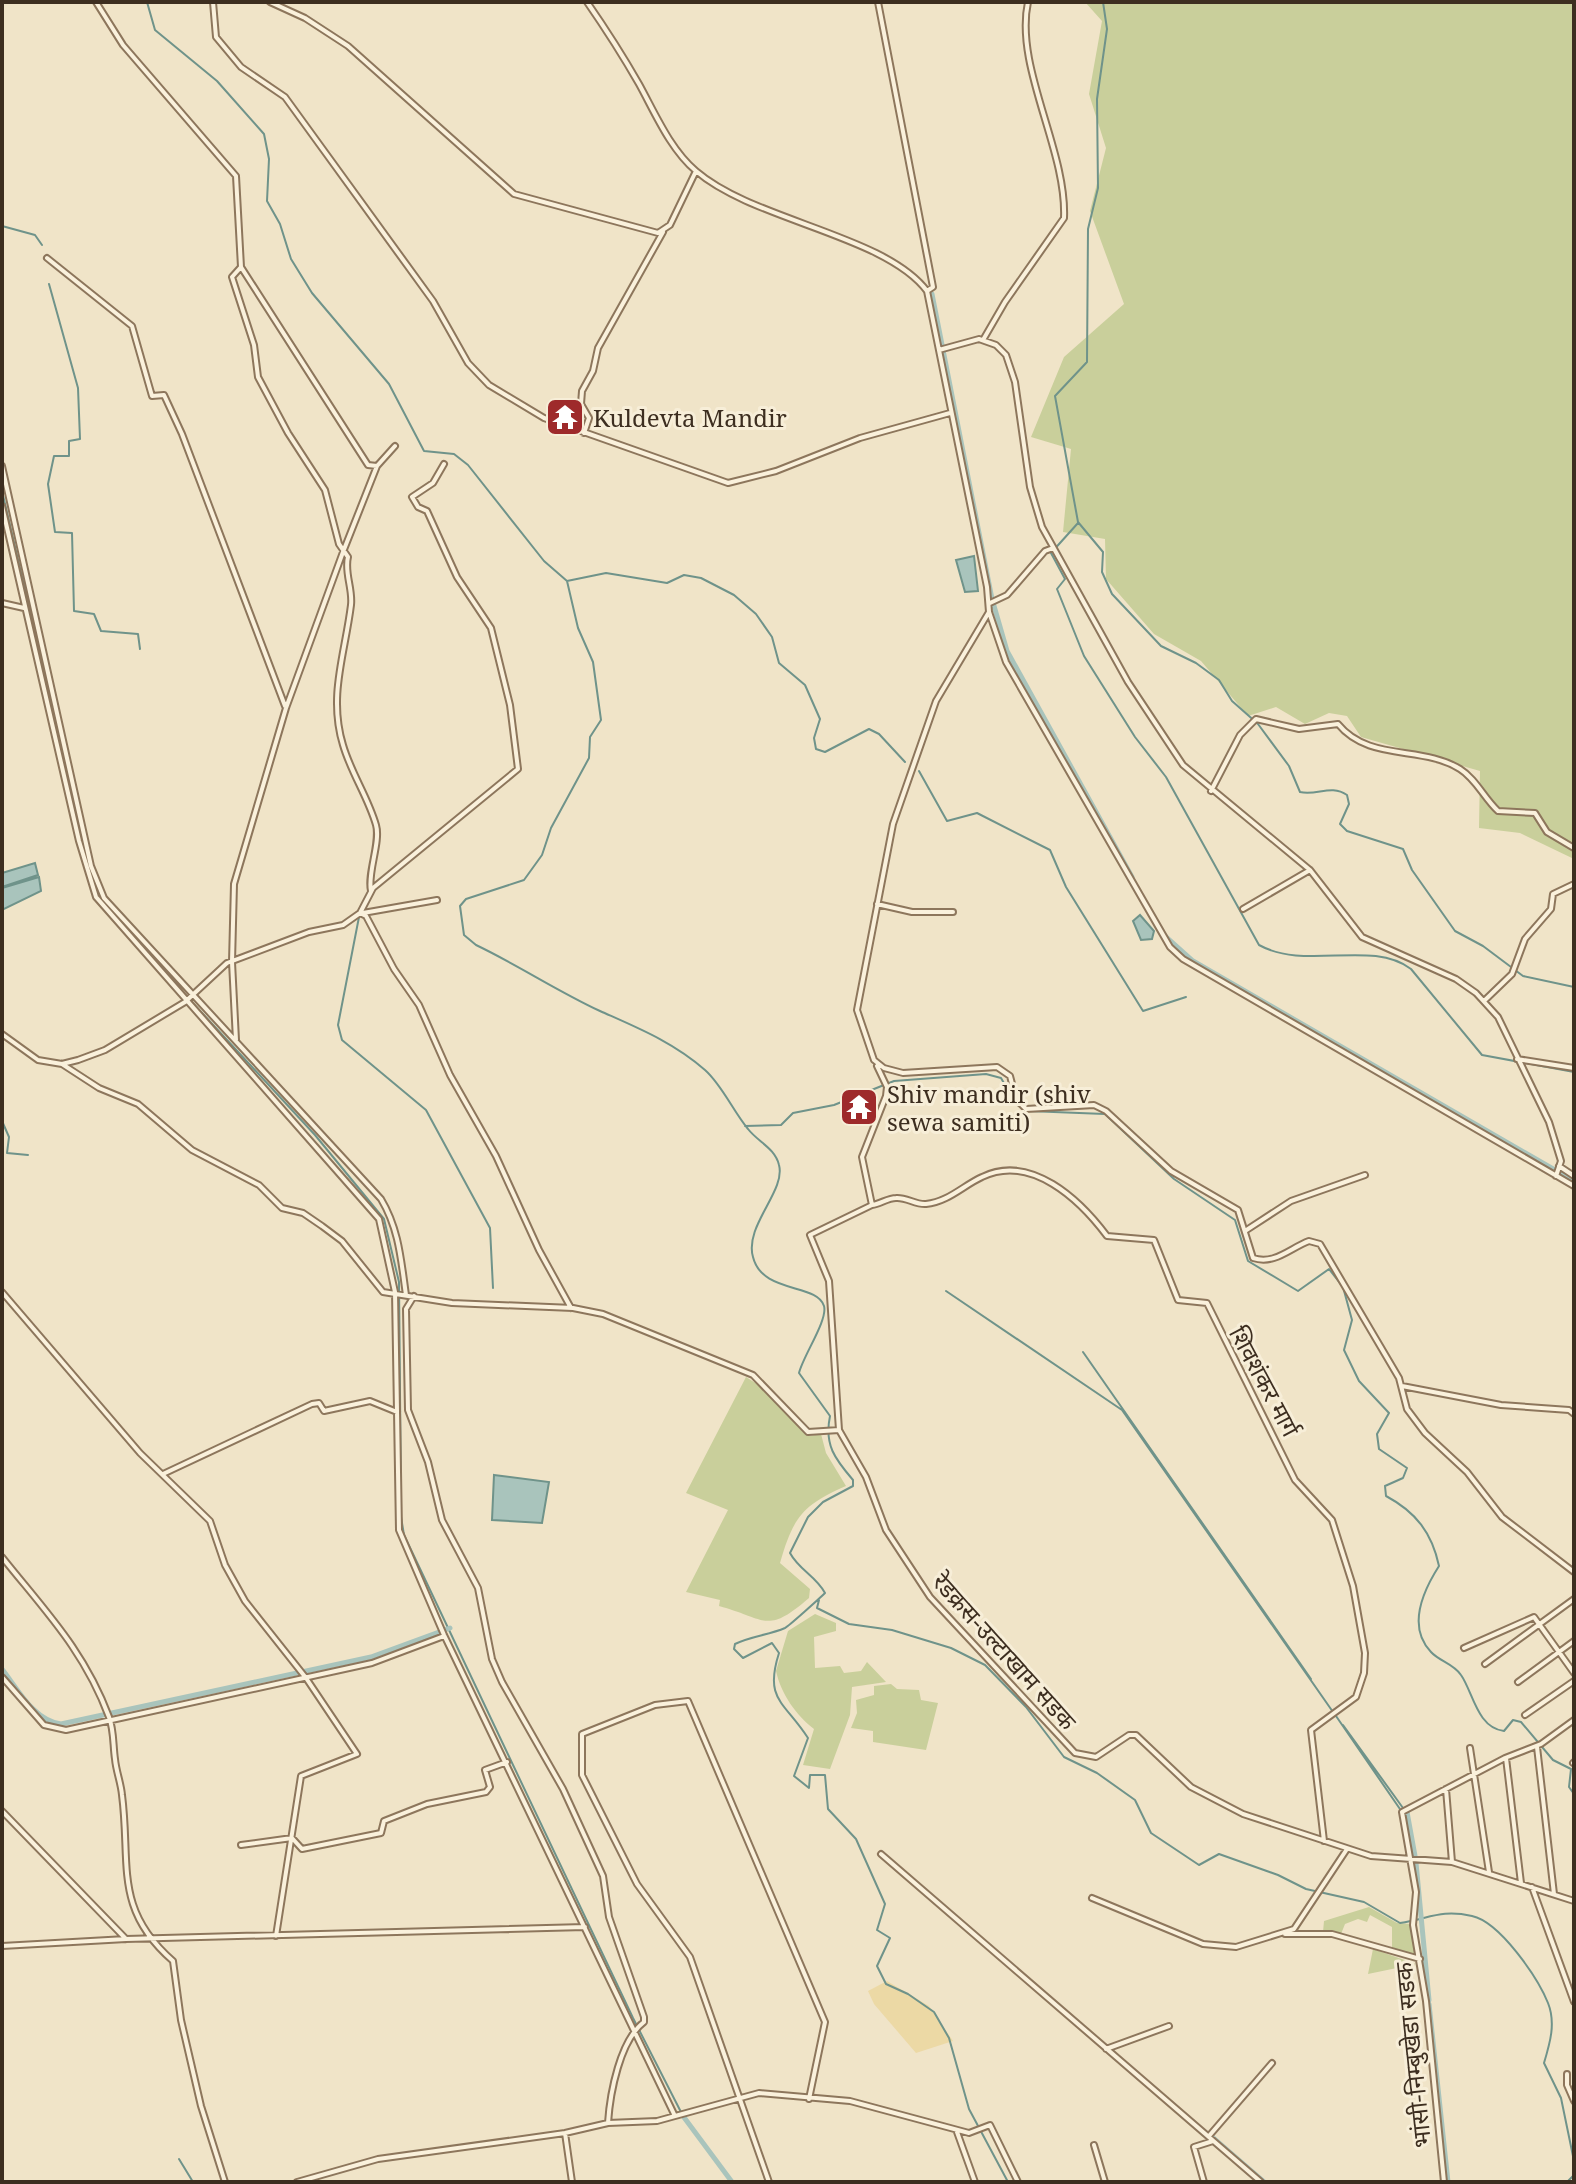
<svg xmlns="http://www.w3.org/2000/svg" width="1576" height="2184" viewBox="0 0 1576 2184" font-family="'Noto Serif','Noto Sans Devanagari',serif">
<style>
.green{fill:#c9cf9b}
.sand{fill:#ecd9a5}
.water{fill:#a9c4bc;stroke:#6f938a;stroke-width:2}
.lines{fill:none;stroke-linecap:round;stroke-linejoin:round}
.stream{stroke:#6f938a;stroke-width:2}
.canal{stroke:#a9c4bc;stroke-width:5}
.minor-casing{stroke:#8d765c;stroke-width:8}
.minor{stroke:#faf1dc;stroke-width:4}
.labels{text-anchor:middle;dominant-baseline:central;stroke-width:6;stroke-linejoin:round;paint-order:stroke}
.poi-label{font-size:24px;fill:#3d2e20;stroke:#f7eed8;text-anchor:start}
.street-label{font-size:24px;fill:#3d2e20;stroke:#f7eed8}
</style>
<rect width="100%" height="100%" fill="#f0e4c8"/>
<!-- green -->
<path class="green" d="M1085 2H1574V859L1520 833 1479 828 1480 771 1361 737 1347 716 1329 713 1305 724 1276 707 1248 716 1201 661 1154 634 1106 579 1105 539 1063 532 1071 449 1031 437 1064 357 1124 304 1090 211 1106 148 1089 94 1102 21Z
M746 1377 760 1386 803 1432 810 1436 821 1434 826 1453 846 1486C802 1505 793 1518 780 1563L810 1589 809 1598C766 1635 767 1619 719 1606L720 1600 686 1592 728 1510 686 1493Z
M815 1614 836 1623V1631L814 1637 815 1668 840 1666 844 1673 861 1671 867 1662 886 1682 852 1687 850 1715 830 1769 803 1765 814 1729C796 1715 781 1694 776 1671L788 1631Z
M891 1684 897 1689 919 1690 921 1700 938 1703 926 1750 873 1742V1731L851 1728 857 1713 856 1700 874 1695V1686Z
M1369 1907 1397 1923 1410 1924 1417 1958 1392 1952V1927L1370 1915 1367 1922 1358 1919 1345 1924 1341 1934 1323 1932 1324 1921Z
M1373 1949 1416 1964 1368 1974Z"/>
<!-- sand -->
<path class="sand" d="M887 1981 929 2006 953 2041 916 2053 874 2004 868 1991Z"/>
<!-- water -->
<path class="water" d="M974 556 978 591 965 592 956 560Z
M35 863 38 875 2 887V873Z
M39 877 41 891 2 910V888Z
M1140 915 1154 931 1152 939 1141 940 1133 921Z
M494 1475 549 1482 542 1523 492 1520Z"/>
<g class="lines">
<!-- stream -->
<path class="stream" d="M147 2 155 30 217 81 264 134 269 159 267 201 280 224 291 259 312 293 389 384 424 451 454 454 468 465 544 561 567 581 578 628 593 662 601 720 590 737 589 758 551 828 542 855 524 880 466 899 460 906 464 935 476 945C518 965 557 991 600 1011 638 1028 673 1042 705 1070 722 1085 733 1111 748 1129 758 1142 775 1148 779 1165 786 1191 744 1226 753 1257 762 1294 817 1283 824 1306 828 1320 803 1356 799 1373L830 1416C824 1445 835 1459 853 1480V1486L823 1502 808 1517 790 1553C799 1570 816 1576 825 1593 821 1597 789 1626 785 1628 769 1635 751 1636 735 1644L734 1649 743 1658 772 1643 779 1653C764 1700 784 1701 808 1738L794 1776 809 1788 810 1775H825L828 1809 856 1839 885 1904 877 1930 890 1938 877 1966 886 1984 908 1994 934 2012 949 2038 969 2109 1008 2182
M1103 2 1107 29 1097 99 1098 188 1088 229 1087 362 1055 396 1078 522 1103 552 1102 572 1112 594 1161 646 1196 663 1219 680 1232 701 1258 724 1289 766 1300 792C1317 796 1331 784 1347 795L1349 804 1340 824 1347 831 1403 849 1412 870 1455 931 1483 946 1523 976 1574 987
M2 226 35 235 42 245
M49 284 78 388 80 439 69 441V456H54L48 484 55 532 72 533 74 611 94 614 101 631 138 634 140 649
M2 491 76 809
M1078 523 1051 553 1065 579 1057 589 1084 656 1135 737 1166 777 1259 945C1306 971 1371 939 1411 969L1482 1055 1574 1072
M567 581 606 573 667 583 684 575 701 578 734 595 756 614 772 637 779 663 805 685 820 719 814 738 816 749 825 752 869 729 879 734 905 762
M919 771 947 821 977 813 1050 850 1066 887 1143 1011 1186 997
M84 842 88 864
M359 917 338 1025 342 1040 426 1110 490 1228 493 1288
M166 974 315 1135 384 1219 399 1282 401 1503
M1028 1111 1105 1114 1174 1179 1235 1220 1248 1261 1298 1291 1329 1269 1343 1287 1352 1320 1344 1350 1359 1381 1389 1413 1377 1434 1379 1449 1407 1468 1403 1478 1385 1486 1386 1496C1416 1512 1432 1533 1439 1566 1423 1591 1407 1627 1431 1652 1439 1661 1454 1664 1461 1675 1473 1692 1477 1728 1504 1731L1513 1720 1521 1722 1553 1760 1571 1769 1569 1787 1574 1794
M2 1121 9 1137 7 1153 28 1155
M745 1126 781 1125 793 1113 834 1105 894 1081 986 1074 1001 1078 1016 1104 1022 1108
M946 1291 1122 1410 1333 1712
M1083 1352 1311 1679
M401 1517 404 1535 633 2018 683 2116
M819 1600 817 1608 849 1624 892 1630 951 1648 985 1665 1026 1707 1064 1757 1097 1773 1135 1800 1151 1833 1199 1865 1219 1854 1278 1875 1306 1889 1364 1902 1400 1923C1429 1919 1440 1909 1472 1916 1500 1922 1538 1978 1548 2003 1556 2023 1550 2043 1544 2063L1561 2098 1574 2161
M1336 1716 1402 1812
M1343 1725 1403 1808
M179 2159 193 2182
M1553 2182H1561
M1567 2182 1574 2175"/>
<!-- canal -->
<path class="canal" d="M932 294 992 599 1007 651 1132 877
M1164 935 1193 961 1574 1181
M2 1669C17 1688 34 1721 61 1724L371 1657 450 1628
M1407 1812 1415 1856
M1416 1863 1429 2000
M1429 2004 1448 2182
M683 2116 732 2182
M1212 2137 1264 2182"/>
<defs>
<path id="minor" d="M96 2 123 45 236 176 241 267 368 465 377 466
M213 2 216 37 241 67 285 97 433 301 468 363 489 385 544 418 728 483 776 471 860 438 950 413
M270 2 305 18 348 46 514 194 658 233 670 225 696 171
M587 2C605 28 623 56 639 84 655 113 670 149 696 171 754 221 885 235 927 291L987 587 989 612 1006 662 1170 947 1183 959 1574 1186
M878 2 933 287 927 291
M47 258 132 326 152 396 164 395 182 434 285 706
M241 267 232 277 254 345 258 377 288 433 325 490 339 544 348 557C344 572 353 589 351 605 345 654 328 696 343 745 351 773 368 797 376 825 381 842 367 873 371 891
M983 340 1005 302 1064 218C1067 150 1014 67 1028 2
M939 350 979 339 996 345 1006 355 1015 382 1030 487 1042 527 1128 682 1183 765 1310 870 1362 937 1456 979 1476 993 1498 1017 1549 1122 1561 1161 1556 1176
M584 433 589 418 581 404 582 391 593 371 598 348 663 232
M2 466 91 866 104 898 381 1199C399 1229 401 1260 406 1295
M2 506 79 841 96 897 379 1219 395 1292 399 1530 444 1635 674 2114
M2 603 24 608
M990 603 1007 595 1045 551 1053 548
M989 612 936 701 893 824 857 1010 874 1060 884 1068 903 1073 997 1067 1010 1076 1016 1099 1026 1109 1094 1105 1106 1111 1171 1171 1238 1210 1253 1258C1275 1265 1290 1248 1309 1241L1320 1244 1399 1378 1407 1409 1425 1433 1467 1472 1502 1517 1574 1572
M1211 791 1240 735 1256 719 1299 729 1338 724C1369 762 1422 745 1460 769 1476 779 1484 798 1498 811L1535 813 1547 832 1574 848
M877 904 912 912H953
M1243 909 1310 870
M360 913 373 888 518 769 510 705 491 628 457 577 427 511 418 507 412 497 433 483 444 464
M363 913 437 900
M1484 1001 1512 974 1525 939 1551 909 1553 894 1574 884
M2 1034 38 1060 62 1064 78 1060 105 1050 185 1002 227 963 309 932 343 925 360 913 366 916 394 969 419 1005 450 1075 496 1156 539 1250 571 1308
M236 1040 232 962 234 884 286 708 343 552 377 466 395 446
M1517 1059 1574 1068
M62 1064 99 1088 138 1104 192 1150 259 1185 282 1208 303 1213 322 1226 342 1241 383 1292 452 1303 573 1308 603 1314 753 1375 808 1432 839 1430 866 1477 886 1530 930 1597 1075 1753 1096 1757 1129 1735H1136L1191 1787 1243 1814 1371 1856 1452 1862 1574 1901
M1559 1166 1574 1176
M872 1205C880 1204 888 1198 896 1198 906 1197 916 1205 926 1204 948 1202 964 1185 982 1177 1031 1153 1080 1200 1107 1236L1154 1240 1178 1300 1207 1303 1295 1480 1332 1520 1353 1586 1365 1653 1364 1673 1356 1697 1311 1730 1324 1841
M1245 1231 1291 1201 1365 1175
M2 1292 140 1453 210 1521 225 1565 245 1601 306 1678 357 1754 301 1776 276 1936
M414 1296 406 1309 408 1410 428 1462 442 1520 478 1588 492 1659 502 1682 563 1789 603 1876 609 1917 644 2017V2022C620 2040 610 2093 608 2123
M1402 1386 1501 1405 1569 1410 1574 1414
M839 1430 829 1281 810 1235 872 1205 862 1157 886 1096 887 1087 877 1066
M163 1474 312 1404 319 1403 324 1411 370 1401 397 1412
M2 1557C45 1611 84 1650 109 1717 114 1730 113 1746 115 1759 116 1771 121 1783 122 1795 131 1864 113 1909 173 1961L181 2020 201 2106 225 2182
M1464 1648 1534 1617 1574 1673
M1485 1664 1574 1599
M2 1677 44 1725 66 1730 372 1663 444 1636
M1518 1682 1574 1641
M1525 1715 1574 1681
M1537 1747 1554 1894
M1470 1748 1489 1872
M1506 1758 1521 1883
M1573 1763 1574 1762
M1446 1789 1452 1862
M2 1811 126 1939
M241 1845 292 1838 302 1849 381 1833 384 1821 427 1804 486 1792 490 1787 485 1770 507 1762
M881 1854 1261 2182
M1532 1887 1574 2002
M1092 1898 1203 1944 1236 1947 1294 1929 1347 1849
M1285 1934H1332L1420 1959
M2 1946 126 1939 585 1927
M1106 2049 1169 2026
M1567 2074V2085L1574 2101
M957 2132 975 2182
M565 2133 572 2182
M1209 2136 1272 2063
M1094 2145 1105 2182
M297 2182 378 2159 565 2133 608 2123 657 2121 759 2093 850 2101 969 2133 990 2125 1018 2182
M769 2182 690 1957 637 1884 582 1775V1734L655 1705 688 1701 825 2022 809 2099
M1204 2182 1194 2147 1213 2141
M1444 2182 1426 2001 1413 1925 1416 1892 1402 1812 1505 1758 1541 1744 1574 1720"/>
</defs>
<!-- minor casing -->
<use href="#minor" class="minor-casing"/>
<!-- minor -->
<use href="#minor" class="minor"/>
</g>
<!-- icons -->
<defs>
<symbol id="temple-square" viewBox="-11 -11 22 22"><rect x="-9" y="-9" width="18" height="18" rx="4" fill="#9e2a2b" stroke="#f7eed8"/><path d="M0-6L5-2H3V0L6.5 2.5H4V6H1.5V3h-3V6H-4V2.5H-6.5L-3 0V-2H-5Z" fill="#fff"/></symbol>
</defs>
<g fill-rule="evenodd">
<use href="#temple-square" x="543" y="395" width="44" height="44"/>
<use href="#temple-square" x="837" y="1085" width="44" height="44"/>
</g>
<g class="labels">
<!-- poi labels -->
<g class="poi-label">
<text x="593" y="417">Kuldevta Mandir</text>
<text x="887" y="1093">Shiv mandir (shiv<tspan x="887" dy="28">sewa samiti)</tspan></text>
</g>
<!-- street labels -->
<g class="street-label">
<text transform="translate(1265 1381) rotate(62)">शिवशंकर मार्ग</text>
<text transform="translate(1005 1651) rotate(48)">रेडक्रस-उल्टाखाम सडक</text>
<text transform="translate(1412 2055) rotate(-96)">भांसी-निम्बुखेडा सडक</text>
</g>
</g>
<!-- border -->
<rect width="1576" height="2184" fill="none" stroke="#3d2e20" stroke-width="8"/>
</svg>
